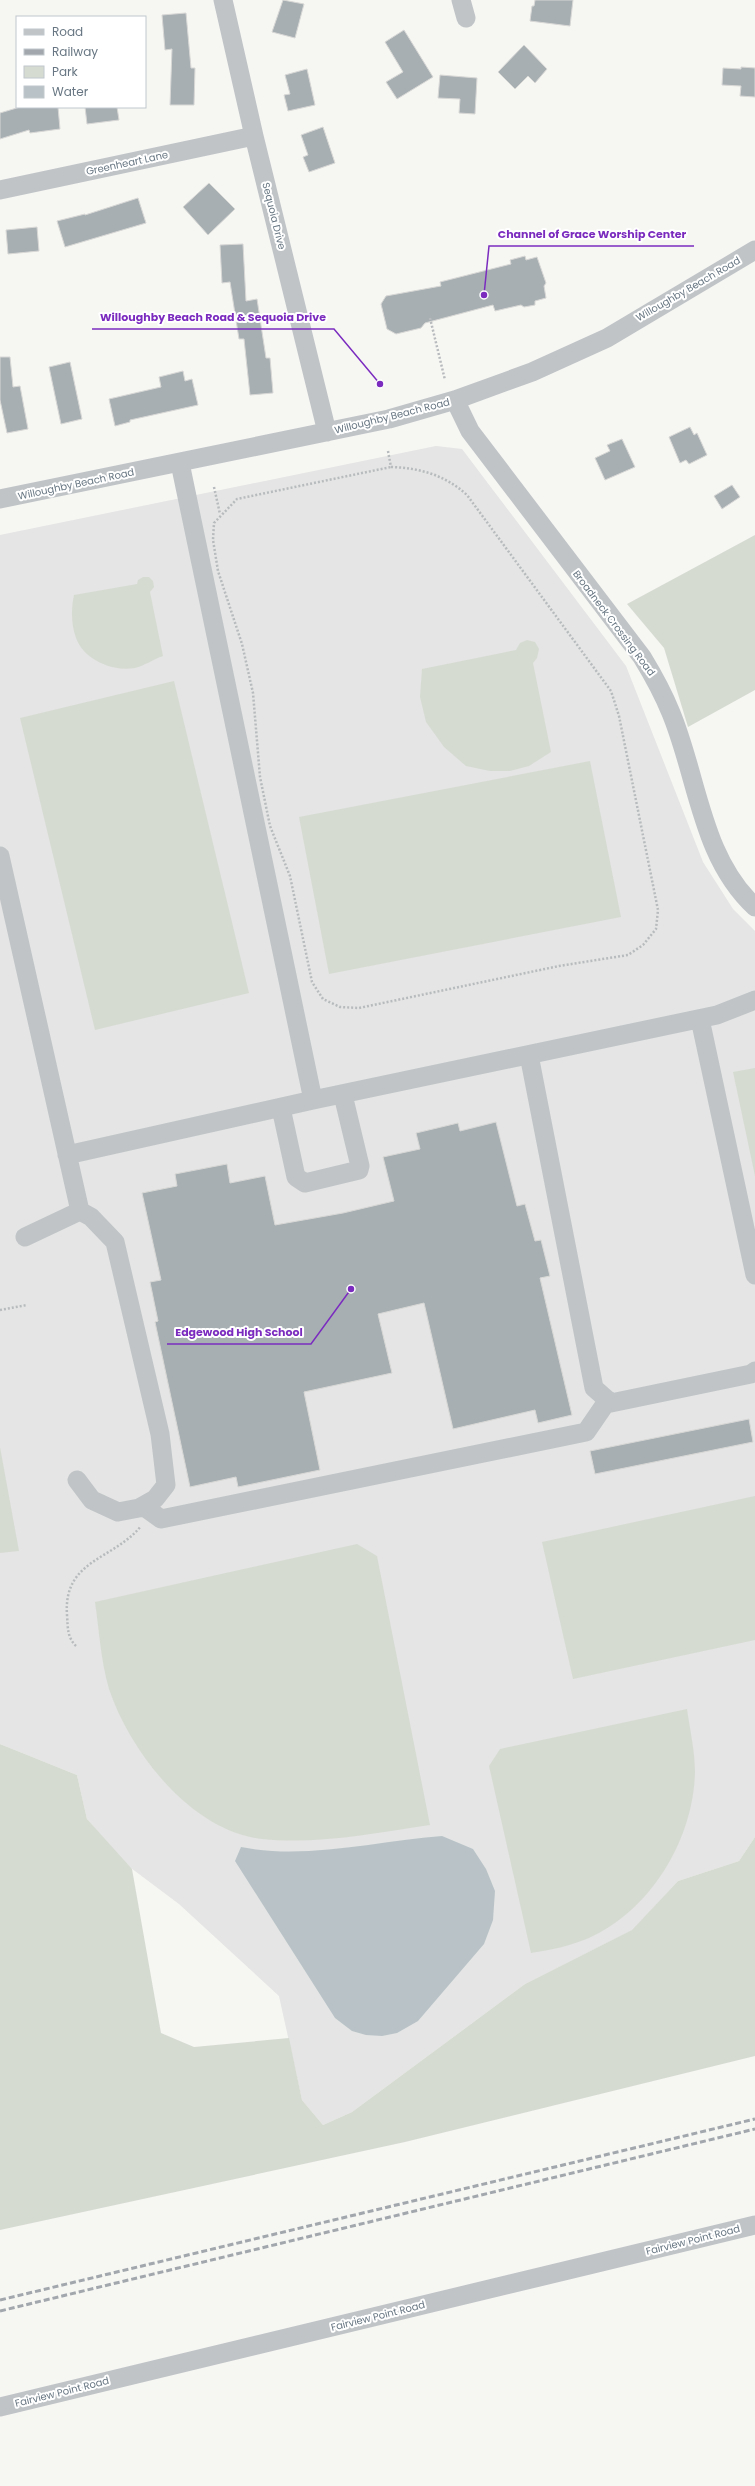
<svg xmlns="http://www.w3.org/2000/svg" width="755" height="2486" viewBox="0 0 755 2486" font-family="Poppins,sans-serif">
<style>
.built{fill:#e4e5e4}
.green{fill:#d6dbd2}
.water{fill:#b9c3c7}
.building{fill:#a7afb3;stroke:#d8d8d6}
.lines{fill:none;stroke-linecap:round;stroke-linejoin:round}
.path{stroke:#b8bbbd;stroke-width:2.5;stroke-dasharray:2 2;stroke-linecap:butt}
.minor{stroke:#c0c4c7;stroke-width:19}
.rail{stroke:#a1a7ac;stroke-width:3;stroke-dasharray:6 3;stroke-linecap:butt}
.labels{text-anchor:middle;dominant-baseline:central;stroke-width:4;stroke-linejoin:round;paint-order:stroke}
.street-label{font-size:10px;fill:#677682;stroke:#fff}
.leader{fill:none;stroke:#7b2cbf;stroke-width:1.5}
.callout-dot{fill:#7b2cbf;stroke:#fff;stroke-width:1.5}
.callout-label{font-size:11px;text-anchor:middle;font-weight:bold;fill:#7b2cbf;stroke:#fff;stroke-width:4;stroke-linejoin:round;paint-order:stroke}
</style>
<rect width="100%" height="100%" fill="#f6f6f3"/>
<!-- built -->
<path class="built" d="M436 446 462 449 626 666 703 862 733 909 755 931V1837L739 1861 678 1881 633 1930 525 1984 352 2112 323 2125 302 2100 279 1996 179 1904 123 1862 87 1819 77 1775 0 1744V535Z"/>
<!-- green -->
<path class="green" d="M755 535V690L688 727 664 648 627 604Z
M143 577H149L153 581 154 587 150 592 163 656C154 659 144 666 135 668 113 672 84 660 76 638 71 624 71 609 74 595L137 584 138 580Z
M527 640 535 642 539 649 537 658 533 663 551 752 529 766 510 771H490L466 766 444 747 426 722 420 697 422 669 516 650 520 643Z
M174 681 249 993 95 1030 20 718Z
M590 761 621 917 329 974 299 817Z
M755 1068V1176L733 1072Z
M0 1447 19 1551 0 1553Z
M755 1496V1640L573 1679 542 1542Z
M357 1544 377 1556 430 1825C375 1833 317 1845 262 1839 191 1831 130 1752 109 1689 101 1662 99 1630 95 1602Z
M687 1709C690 1730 695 1751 695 1773 693 1840 651 1910 589 1938 570 1946 551 1950 531 1953L489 1766 500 1749Z
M0 1744 77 1775 87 1819 132 1869 161 2033 194 2047 289 2038 302 2100 323 2125 352 2112 525 1984 632 1930 678 1881 739 1861 755 1837V2056L405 2142 0 2230Z"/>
<!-- water -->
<path class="water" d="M442 1836 473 1849 486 1869 495 1891 493 1920 484 1944 418 2021 397 2033 382 2036 366 2035 352 2031 335 2018 235 1861 241 1847C307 1860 376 1841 442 1836Z"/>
<!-- building -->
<path class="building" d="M283 0 304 4 295 38 272 32Z
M535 0H573L570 26 530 21 532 6H534Z
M186 13 191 68H195L194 105H170L172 49 165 50 162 15Z
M404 30 433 77 397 99 386 82 403 72 385 42Z
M524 45 547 69 535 83 528 76 515 89 498 72Z
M741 67 755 68V97L740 96 741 86 722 85 723 68 741 69Z
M307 69 315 105 288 111 284 95 290 94 285 75Z
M440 75 477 78 475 114 459 113 460 99 438 98Z
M20 107H58L60 129 30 133 29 130 0 139V113Z
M85 107H117L119 120 87 124Z
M323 127 335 163 309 172 303 157 308 155 301 135Z
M209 183 235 209 208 235 183 207Z
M138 198 146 223 65 247 57 221 85 214V215Z
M37 227 39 251 8 254 6 230Z
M243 244 246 301 257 299 266 358H270L273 393 250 395 244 339H239L230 282 222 283 220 245Z
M525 256 526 260 537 257 546 283 544 286 546 298 535 301V305L524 307 521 305 495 311 493 305 425 323 421 328 396 334 387 329 381 304 386 296 441 286 440 282 511 264 510 260Z
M0 357H10L13 387 20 386 28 429 7 433 0 400Z
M70 362 82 419 61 424 49 367Z
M183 371 185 381 192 379 198 405 130 420V422L115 426 109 399 161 387 159 377Z
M690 427 694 435 697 433 707 455 689 464 686 460 680 463 669 437Z
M622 439 635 467 605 480 595 458 610 451 607 445Z
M732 485 740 497 722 509 714 496Z
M496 1122 517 1206 525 1204 535 1241 541 1240 550 1276 540 1278 572 1415 538 1423 535 1410 453 1429 424 1303 378 1314 392 1373 304 1392 320 1470 238 1487 236 1477 190 1487 155 1322 158 1321 150 1282 161 1280 142 1193 177 1186 175 1174 227 1164 230 1183 265 1176 275 1225 343 1213 394 1201 383 1157 420 1149 416 1133 458 1123 460 1131Z
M749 1419 753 1442 595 1474 590 1451Z"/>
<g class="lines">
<!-- path -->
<path class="path" d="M430 318 445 380
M388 451 391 467
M391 467C420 468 445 475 467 495L611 691 619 716 658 910 656 929 643 945 628 955 559 966 359 1008 340 1007 323 999 312 982 290 876 270 826 260 777 253 693 242 644 218 571 213 540 214 523 237 499Z
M214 487 220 514
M0 1310 27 1305
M76 1646C67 1637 68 1628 67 1615 63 1559 114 1560 141 1526"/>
<!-- minor -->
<path class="minor" d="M223 0 254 136 327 432
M461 0 466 18
M0 190 254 136
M455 400 470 431 642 657C653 675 663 693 671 713 698 778 701 857 755 907
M180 463 313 1100
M0 499 389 419 455 400 532 372 607 338 755 250
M0 856 80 1211 91 1217 115 1242 160 1434 166 1485 155 1499 139 1508 118 1512 92 1500 77 1480
M700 1019 755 1275
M529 1055 594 1388 611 1403 751 1374 755 1371
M281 1108 296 1177 305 1183 359 1170 360 1166 343 1095
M67 1155 313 1100 717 1015 755 1000
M25 1237 80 1211
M143 1506 161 1519 586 1432 608 1400
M0 2407 755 2225"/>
<!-- rail -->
<path class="rail" d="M0 2300 755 2119
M0 2311 755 2129"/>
</g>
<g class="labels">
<!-- street labels -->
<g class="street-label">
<text transform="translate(127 163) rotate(-12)">Greenheart Lane</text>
<text transform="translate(274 216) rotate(76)">Sequoia Drive</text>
<text transform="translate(688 289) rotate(-30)">Willoughby Beach Road</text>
<text transform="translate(392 416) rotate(-14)">Willoughby Beach Road</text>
<text transform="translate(76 484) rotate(-12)">Willoughby Beach Road</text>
<text transform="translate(614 623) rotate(53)">Broadneck Crossing Road</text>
<text transform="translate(693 2240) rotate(-14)">Fairview Point Road</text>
<text transform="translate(378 2316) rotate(-14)">Fairview Point Road</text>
<text transform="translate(62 2392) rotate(-14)">Fairview Point Road</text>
</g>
</g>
<!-- callouts -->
<path class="leader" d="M484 295L489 246H694M380 384L334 329H92M351 1289L311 1344H167"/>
<g class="callout-dot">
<circle cx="484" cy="295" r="4"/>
<circle cx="380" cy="384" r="4"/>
<circle cx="351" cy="1289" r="4"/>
</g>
<g class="callout-label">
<text x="592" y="238">Channel of Grace Worship Center</text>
<text x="213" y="321">Willoughby Beach Road &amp; Sequoia Drive</text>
<text x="239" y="1336">Edgewood High School</text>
</g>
<!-- legend -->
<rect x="16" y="16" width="130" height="92" fill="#ffffff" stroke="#c2c8cd"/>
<rect x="24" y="29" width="20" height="6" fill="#c0c4c7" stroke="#c2c8cd"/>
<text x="52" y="36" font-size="12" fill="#677682">Road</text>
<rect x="24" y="49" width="20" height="6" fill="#a1a7ac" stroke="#c2c8cd"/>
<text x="52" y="56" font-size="12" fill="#677682">Railway</text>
<rect x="24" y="66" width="20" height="12" fill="#d6dbd2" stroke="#c2c8cd"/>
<text x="52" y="76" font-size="12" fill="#677682">Park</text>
<rect x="24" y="86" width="20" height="12" fill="#b9c3c7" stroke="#c2c8cd"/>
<text x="52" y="96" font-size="12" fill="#677682">Water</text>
</svg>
